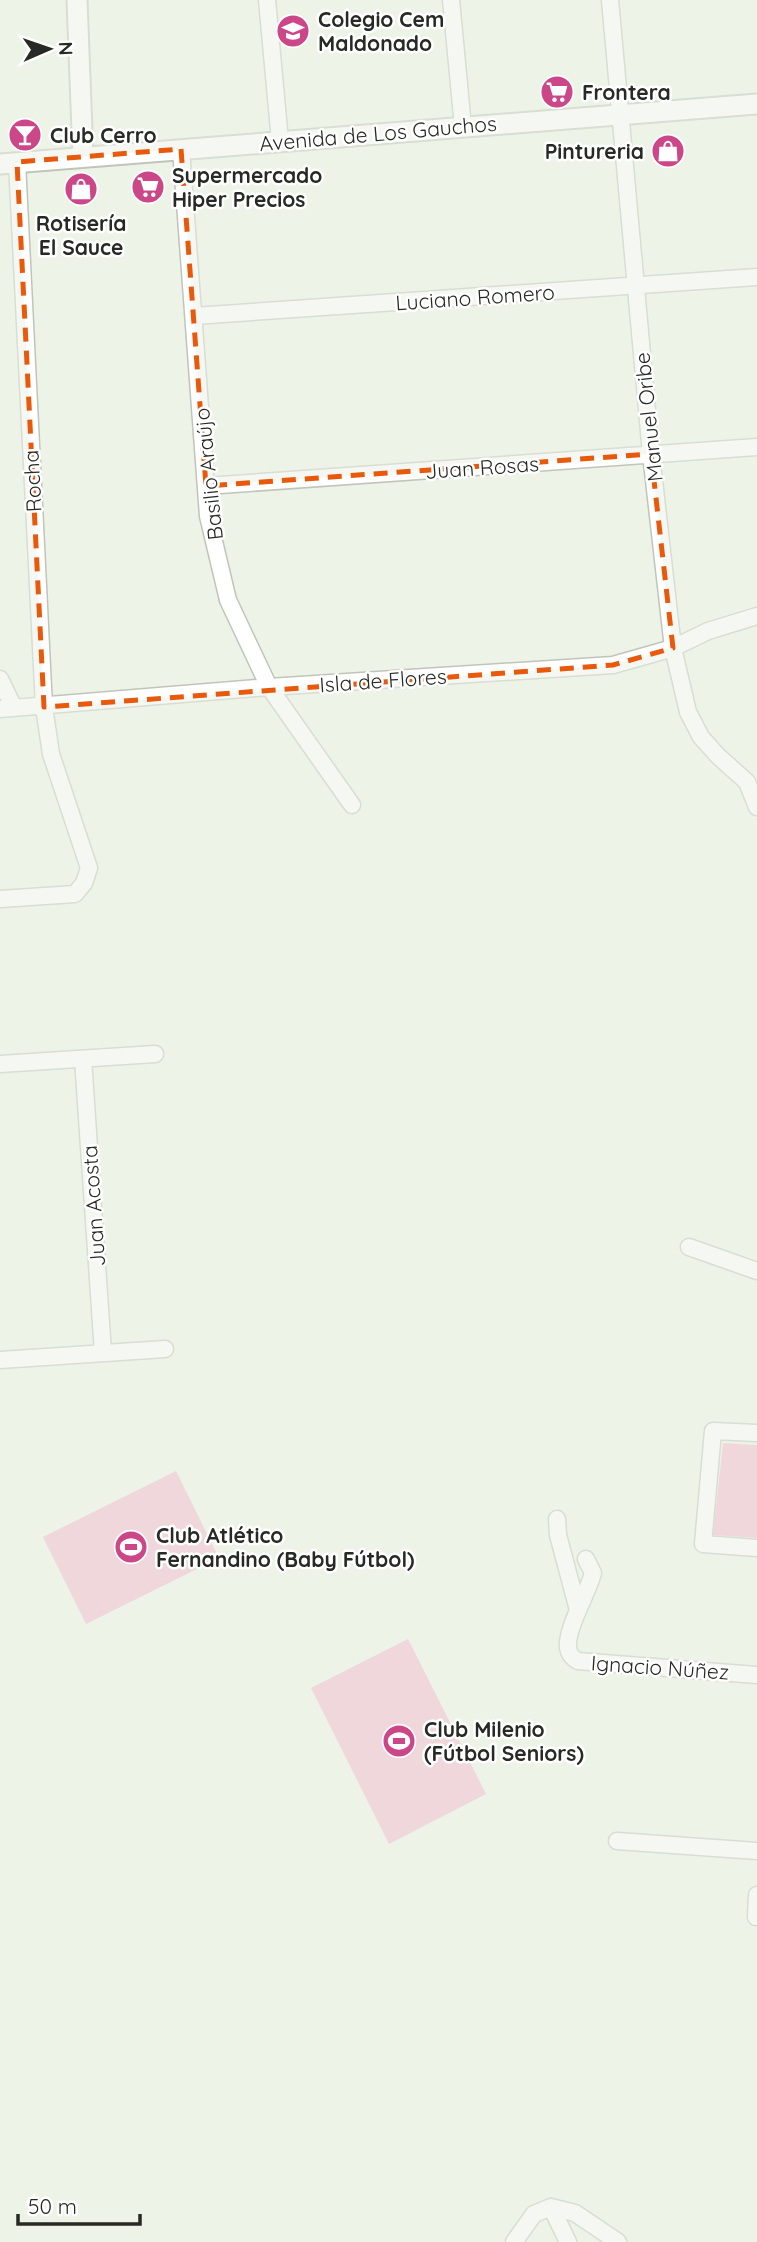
<svg xmlns="http://www.w3.org/2000/svg" width="757" height="2242" viewBox="0 0 757 2242" font-family="Quicksand,sans-serif">
<style>
.park{fill:#f2b7ce}
.lines{fill:none;stroke-linecap:round;stroke-linejoin:round}
.minor-casing{stroke:#c0c5ba;stroke-width:19}
.tertiary-casing{stroke:#c0c5ba;stroke-width:23}
.minor{stroke:#fff;stroke-width:16}
.tertiary{stroke:#fff;stroke-width:19}
.marked{fill:none;stroke:#e8590c;stroke-width:5;stroke-dasharray:14 9;stroke-linejoin:round}
.labels{text-anchor:middle;dominant-baseline:central;stroke-width:5;stroke-linejoin:round;paint-order:stroke}
.poi-label{font-size:21px;font-weight:bold;fill:#272925;stroke:#fff;text-anchor:start}
.street-label{font-size:21px;fill:#272925;stroke:#fff}
</style>
<rect width="100%" height="100%" fill="#edf3e7"/>
<!-- park -->
<path class="park" d="M723 1443 757 1445V1538L713 1535Z
M176 1471 219 1558 86 1624 43 1537Z
M408 1639 486 1794 389 1844 311 1688Z"/>
<g class="lines">
<defs>
<path id="minor" d="M267 0 280 141
M451 0 463 127
M610 0 651 454 673 648 688 712 701 737 718 756 747 782 757 807
M181 149 208 516 228 600 269 687 352 805
M194 316 757 277
M206 486 757 447
M0 679 14 708
M0 709 269 687 613 665 673 648 708 631 757 616
M0 899 75 894 84 883 89 868 51 754 44 707 17 162
M83 1059 103 1353
M0 1064 155 1054
M689 1247 757 1271
M0 1360 165 1349
M757 1433 713 1431 703 1544 757 1548
M557 1519 558 1535 578 1610
M586 1559 593 1573C588 1593 566 1628 568 1648 569 1654 572 1658 578 1661L757 1675
M617 1841 757 1851
M756 1917 757 1895
M551 2207 575 2213 618 2242
M551 2207 568 2242
M514 2242 534 2214 551 2207"/>
<path id="tertiary" d="M77 0 83 157
M0 164 757 104"/>
</defs>
<!-- minor casing -->
<use href="#minor" class="minor-casing"/>
<!-- tertiary casing -->
<use href="#tertiary" class="tertiary-casing"/>
<!-- minor -->
<use href="#minor" class="minor"/>
<!-- tertiary -->
<use href="#tertiary" class="tertiary"/>
</g>
<!-- marked area -->
<path d="M0 0H757V2242H0ZM181 149 206 486 651 454 673 648 613 665 44 707 17 162Z" fill="#edf3e7" fill-opacity=".55" fill-rule="evenodd"/>
<path class="marked" d="M181 149 206 486 651 454 673 648 613 665 44 707 17 162Z"/>
<!-- icons -->
<defs>
<symbol id="school-disc" viewBox="-11 -11 22 22"><circle r="9.5" fill="#cc4788" stroke="#fff"/><path d="M0-5L7-2L0 1L-7-2ZM-4 1L0 2.5L4 1V4Q0 6-4 4Z" fill="#fff"/></symbol>
<symbol id="supermarket-disc" viewBox="-11 -11 22 22"><circle r="9.5" fill="#cc4788" stroke="#fff"/><path d="M-6-5.5h2.5l.6 2H6L4.5 2H-2.5L-4.4-4H-6ZM-1.5 3.2a1.3 1.3 0 1 0 .1 0ZM3 3.2a1.3 1.3 0 1 0 .1 0Z" fill="#fff"/></symbol>
<symbol id="bar-disc" viewBox="-11 -11 22 22"><circle r="9.5" fill="#cc4788" stroke="#fff"/><path d="M-6-5H6L.8 .8V4.5H3.5V6h-7V4.5H-.8V.8Z" fill="#fff"/></symbol>
<symbol id="shop-disc" viewBox="-11 -11 22 22"><circle r="9.5" fill="#cc4788" stroke="#fff"/><path d="M-5-2.5h2.3a2.7 3.5 0 0 1 5.4 0H5L5.5 6h-11ZM-1.5-2.5h3a1.5 2.3 0 0 0-3 0Z" fill="#fff"/></symbol>
<symbol id="stadium-disc" viewBox="-11 -11 22 22"><circle r="9.5" fill="#cc4788" stroke="#fff"/><path d="M0-5a6.5 5 0 1 0 0 10a6.5 5 0 1 0 0-10ZM-3.5-1.8h7v3.6h-7Z" fill="#fff"/></symbol>
</defs>
<g fill-rule="evenodd">
<use href="#school-disc" x="274" y="12" width="38" height="38"/>
<use href="#supermarket-disc" x="538" y="73" width="38" height="38"/>
<use href="#bar-disc" x="6" y="116" width="38" height="38"/>
<use href="#shop-disc" x="649" y="132" width="38" height="38"/>
<use href="#supermarket-disc" x="129" y="168" width="38" height="38"/>
<use href="#shop-disc" x="62" y="170" width="38" height="38"/>
<use href="#stadium-disc" x="112" y="1528" width="38" height="38"/>
<use href="#stadium-disc" x="380" y="1722" width="38" height="38"/>
</g>
<g class="labels">
<!-- poi labels -->
<g class="poi-label">
<text x="318" y="19">Colegio Cem<tspan x="318" dy="24">Maldonado</tspan></text>
<text x="582" y="92">Frontera</text>
<text x="50" y="135">Club Cerro</text>
<text x="644" y="151" text-anchor="end">Pintureria</text>
<text x="172" y="175">Supermercado<tspan x="172" dy="24">Hiper Precios</tspan></text>
<text x="81" y="223" text-anchor="middle">Rotisería<tspan x="81" dy="24">El Sauce</tspan></text>
<text x="156" y="1535">Club Atlético<tspan x="156" dy="24">Fernandino (Baby Fútbol)</tspan></text>
<text x="424" y="1729">Club Milenio<tspan x="424" dy="24">(Fútbol Seniors)</tspan></text>
</g>
<!-- street labels -->
<g class="street-label">
<text transform="translate(378 133) rotate(-5)">Avenida de Los Gauchos</text>
<text transform="translate(475 297) rotate(-4)">Luciano Romero</text>
<text transform="translate(648 417) rotate(-96)">Manuel Oribe</text>
<text transform="translate(482 467) rotate(-4)">Juan Rosas</text>
<text transform="translate(208 474) rotate(-96)">Basilio Araújo</text>
<text transform="translate(32 481) rotate(-93)">Rocha</text>
<text transform="translate(383 680) rotate(-4)">Isla de Flores</text>
<text transform="translate(93 1206) rotate(-94)">Juan Acosta</text>
<text transform="translate(660 1667) rotate(4)">Ignacio Núñez</text>
</g>
</g>
<!-- north arrow -->
<g transform="translate(49 49) rotate(88)" stroke="#ffffff" stroke-width="5" paint-order="stroke">
<path d="M0-5L12 26L0 18L-12 26Z" fill="#272925"/>
<text y="-10" font-size="19" font-weight="bold" text-anchor="middle" fill="#272925">N</text>
</g>
<!-- scale -->
<path d="M18 2214v10h122v-10" fill="none" stroke="#272925" stroke-width="3.5"/>
<text x="28" y="2214" font-size="21" fill="#272925" stroke="#ffffff" stroke-width="5" paint-order="stroke">50 m</text>
</svg>
